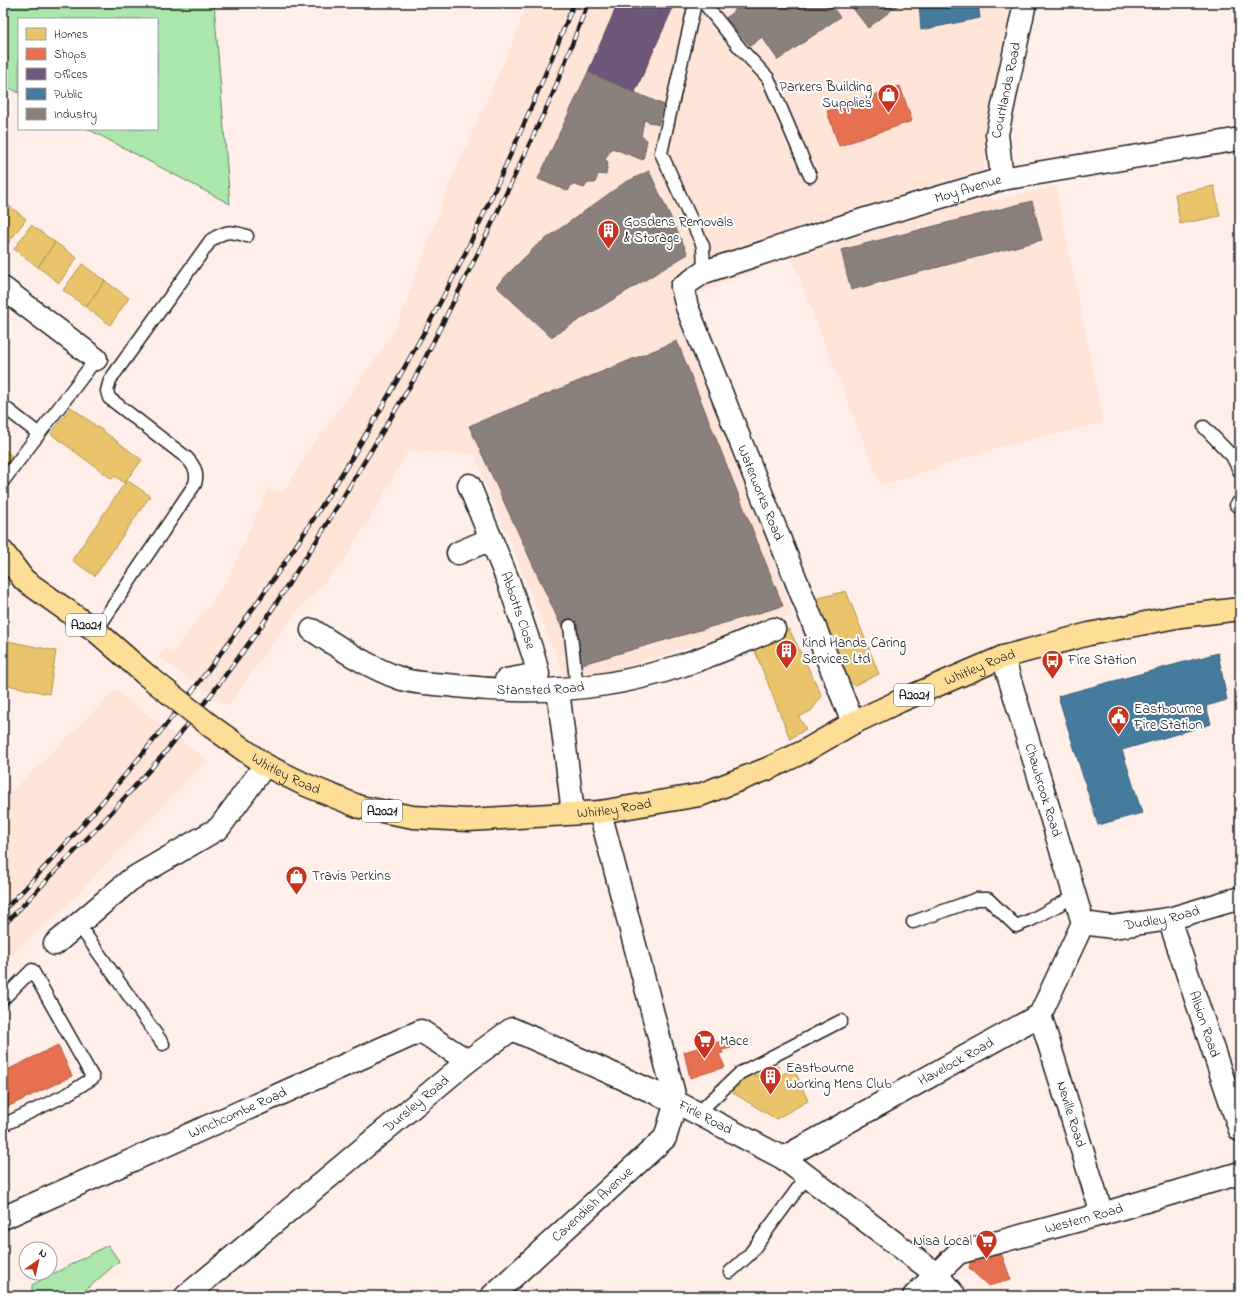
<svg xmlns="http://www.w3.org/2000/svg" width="1243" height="1299" viewBox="0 0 1243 1299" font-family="'Indie Flower',sans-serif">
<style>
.built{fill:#ffe4d8}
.green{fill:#abe7ad;stroke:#648264}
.homes{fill:#e9c46a;stroke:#ac9253}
.shops{fill:#e76f51;stroke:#aa5641}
.offices{fill:#6d597a;stroke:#55475e}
.public{fill:#457b9d;stroke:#395e76}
.industry{fill:#8a817c;stroke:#69635f}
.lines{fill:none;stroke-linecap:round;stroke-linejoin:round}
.lane-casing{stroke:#1c1c1c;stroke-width:15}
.street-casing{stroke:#1c1c1c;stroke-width:25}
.secondary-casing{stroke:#1c1c1c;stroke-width:25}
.primary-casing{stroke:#1c1c1c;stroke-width:25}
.lane{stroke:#fff;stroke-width:12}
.street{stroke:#fff;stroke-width:22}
.secondary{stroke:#fff;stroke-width:22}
.primary{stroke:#fedd96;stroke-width:22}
.rail-casing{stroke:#1c1c1c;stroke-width:4.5}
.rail{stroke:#fff;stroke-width:3;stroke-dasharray:9;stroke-linecap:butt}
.primary-bridge-casing{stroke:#1c1c1c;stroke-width:25;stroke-linecap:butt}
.primary-bridge{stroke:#fedd96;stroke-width:22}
.labels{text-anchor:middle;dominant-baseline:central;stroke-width:4;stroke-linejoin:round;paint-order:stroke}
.shield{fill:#fff;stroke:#606060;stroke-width:1}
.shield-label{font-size:13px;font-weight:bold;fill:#1c1c1c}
.poi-label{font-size:14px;fill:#1c1c1c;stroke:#fff;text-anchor:start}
.street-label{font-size:14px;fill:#1c1c1c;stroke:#fff}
</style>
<rect width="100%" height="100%" fill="#ffefe8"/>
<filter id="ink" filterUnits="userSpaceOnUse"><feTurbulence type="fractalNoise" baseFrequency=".025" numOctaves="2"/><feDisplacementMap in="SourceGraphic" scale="8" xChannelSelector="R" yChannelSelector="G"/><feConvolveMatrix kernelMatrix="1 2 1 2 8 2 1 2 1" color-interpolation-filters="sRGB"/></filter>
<g filter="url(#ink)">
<!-- built -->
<path class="built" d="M527 3H1011L983 168 990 202 1056 186 1103 423 1000 447 881 486 791 257 702 292 681 290 793 616 568 684 474 454 408 451 378 505 342 563 287 623 228 706 159 657 166 648 173 652 227 581 268 489 283 493 304 457 380 353 397 326 450 182 514 40Z
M116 690 207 760 65 907 3 963V800Z"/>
<!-- green -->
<path class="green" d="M3 3H214L230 204 88 129H157V19H19V93L3 84Z
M108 1245 119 1261 79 1296H32V1285Z"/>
<!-- homes -->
<path class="homes" d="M1214 186 1220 216 1180 224 1175 194Z
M4 202 26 219 6 246 3 244Z
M31 225 55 242 38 267 14 249Z
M55 242 77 258 59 283 38 267Z
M82 264 105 281 86 307 63 290Z
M105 281 129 298 110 325 86 307Z
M71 407 142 460 124 483 115 476 112 479 51 434Z
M4 449 13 457 3 470V450Z
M127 480 150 496 95 576 72 560Z
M846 591 879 674 855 685 849 682 815 599Z
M789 629 822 696 811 711 799 717 806 729 790 739 753 646Z
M3 640 56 651 49 694 3 684Z
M778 1066 779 1076 794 1069 808 1101 776 1119 728 1090 732 1082 751 1073 755 1076Z"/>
<!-- shops -->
<path class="shops" d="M900 86 912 121 839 146 827 111Z
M729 1039 731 1048 722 1050 723 1053 719 1054 725 1067 690 1078 684 1052Z
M58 1045 72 1076 3 1109V1072Z
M1000 1250 1011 1280 988 1286 969 1268 972 1255Z"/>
<!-- offices -->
<path class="offices" d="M618 3H675L635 92 588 72Z"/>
<!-- public -->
<path class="public" d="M919 3H978L980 18 921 30Z
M1218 653 1227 700 1206 706 1211 724 1122 750 1142 813 1098 825 1058 696Z"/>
<!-- industry -->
<path class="industry" d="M735 3H829L840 17 778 60 762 37 750 46 726 18 738 7Z
M849 3H901L868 28Z
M588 72 664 105 658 125 644 120 641 136 647 140 643 160 612 148 605 159 608 162 606 175 598 174 595 183H588L584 188 572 184 568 191 538 179Z
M649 171 688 254 551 337 496 286 536 246 624 183Z
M1032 201 1042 240 851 290 841 250Z
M677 341 783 606 579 665 469 426Z"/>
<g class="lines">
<defs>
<path id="lane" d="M695 3 661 153 703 246 704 272
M704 3 740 48 768 78 810 176
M3 406 39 434
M1204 427 1232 456
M1240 451 1232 456 1240 472
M3 481 96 359
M1236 505 1240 501
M570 626 577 689
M96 631 195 484C198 473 195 467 187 458L109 398 107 391 110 380 211 240C227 230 230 231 247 236
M913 922 977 899H988L1016 926 1031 920 1075 896
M78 924 163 1044
M3 999 32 970 93 1078 66 1095 3 1125
M698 1113 740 1073 841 1021
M730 1272 749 1255 807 1176"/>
<g id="street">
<path id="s1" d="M1002 179 997 134 1025 3"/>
<path d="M3 288 96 359"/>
<path id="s2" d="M469 485 509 583 534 657 538 674 506 680"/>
<path d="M458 553 491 539"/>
<path id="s3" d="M312 630C340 648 368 667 399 678 413 684 441 684 456 686 532 695 610 690 683 665 714 655 744 641 774 629"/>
<path id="s4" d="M1003 657 1083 923"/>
<path d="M558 690 573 813"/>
<path id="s5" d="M853 723 687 307 682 287 704 272 866 219 1002 179 1240 139"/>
<path id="s6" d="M1169 919 1240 1130"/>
<path id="s7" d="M1083 923 1112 927 1169 919 1240 898"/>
<path d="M55 944 130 880 219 828 265 765"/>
<path id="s8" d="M1040 1015 1102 1214"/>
<path id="s9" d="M783 1158 1040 1015 1083 923"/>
<path id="s10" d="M3 1218 421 1031 468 1061"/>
<path id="s11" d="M186 1296 468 1061 512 1029 676 1102 783 1158 936 1274 955 1296"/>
<path id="s12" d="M914 1296 958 1253 1102 1214 1240 1173"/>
</g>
<g id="secondary">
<path id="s13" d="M492 1296 665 1138 676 1102 600 812"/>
</g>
<g id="primary">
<path d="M3 552 24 580 96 631 145 674"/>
<path id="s14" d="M212 727 265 765 306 785 360 807 413 817 468 820 600 812 700 795 767 769 803 752 853 723 900 701 1003 657 1089 634 1181 616 1240 609"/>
</g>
</defs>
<!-- lane casing -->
<use href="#lane" class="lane-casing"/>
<!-- street casing -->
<use href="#street" class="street-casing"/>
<!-- secondary casing -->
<use href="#secondary" class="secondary-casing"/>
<!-- primary casing -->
<use href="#primary" class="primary-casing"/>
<!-- lane -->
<use href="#lane" class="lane"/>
<!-- street -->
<use href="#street" class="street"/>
<!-- secondary -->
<use href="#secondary" class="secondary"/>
<!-- primary -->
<use href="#primary" class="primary"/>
<defs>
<path id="rail" d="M3 911C40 874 75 834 109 794 210 676 299 549 378 414 411 356 445 297 473 237 509 160 543 82 574 3
M3 926 100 825 163 755 213 692 260 628 319 537 416 376 480 249 552 96 588 3"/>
</defs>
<!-- rail casing -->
<use href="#rail" class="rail-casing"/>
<!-- rail -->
<use href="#rail" class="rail"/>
<defs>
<path id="primary-bridge" d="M145 674 212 727"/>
</defs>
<!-- primary-bridge casing -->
<use href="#primary-bridge" class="primary-bridge-casing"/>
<!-- primary-bridge -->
<use href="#primary-bridge" class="primary-bridge"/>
</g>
</g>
<!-- icons -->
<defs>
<symbol id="shop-pin" viewBox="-11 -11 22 30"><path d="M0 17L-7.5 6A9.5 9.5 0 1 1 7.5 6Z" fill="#c8321e" stroke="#fff"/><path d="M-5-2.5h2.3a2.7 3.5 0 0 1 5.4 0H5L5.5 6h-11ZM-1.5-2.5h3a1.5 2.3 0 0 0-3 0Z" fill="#fff"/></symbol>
<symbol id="building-pin" viewBox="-11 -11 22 30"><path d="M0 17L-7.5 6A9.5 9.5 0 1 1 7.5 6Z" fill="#c8321e" stroke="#fff"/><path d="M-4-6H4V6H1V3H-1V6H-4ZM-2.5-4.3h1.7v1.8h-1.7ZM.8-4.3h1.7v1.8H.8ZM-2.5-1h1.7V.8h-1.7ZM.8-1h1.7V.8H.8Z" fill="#fff"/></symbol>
<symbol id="bus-pin" viewBox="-11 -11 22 30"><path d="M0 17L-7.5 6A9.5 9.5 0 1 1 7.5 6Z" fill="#c8321e" stroke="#fff"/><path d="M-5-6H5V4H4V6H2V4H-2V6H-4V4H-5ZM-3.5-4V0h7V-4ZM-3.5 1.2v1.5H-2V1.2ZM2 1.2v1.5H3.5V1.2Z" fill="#fff"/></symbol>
<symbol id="civic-pin" viewBox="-11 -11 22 30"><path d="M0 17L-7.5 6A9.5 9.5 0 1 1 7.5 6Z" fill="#c8321e" stroke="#fff"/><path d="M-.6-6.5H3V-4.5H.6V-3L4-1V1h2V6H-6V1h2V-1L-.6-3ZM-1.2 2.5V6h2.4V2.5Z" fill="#fff"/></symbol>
<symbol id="supermarket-pin" viewBox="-11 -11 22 30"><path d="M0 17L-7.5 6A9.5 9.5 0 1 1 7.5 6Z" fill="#c8321e" stroke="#fff"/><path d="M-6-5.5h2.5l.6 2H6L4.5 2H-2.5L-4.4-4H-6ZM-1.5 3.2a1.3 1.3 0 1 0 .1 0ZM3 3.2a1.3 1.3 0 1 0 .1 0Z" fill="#fff"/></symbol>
</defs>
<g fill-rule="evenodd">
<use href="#shop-pin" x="876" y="82" width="25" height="34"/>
<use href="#building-pin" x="596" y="218" width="25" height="34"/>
<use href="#building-pin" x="774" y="638" width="25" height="34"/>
<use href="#bus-pin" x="1040" y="648" width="25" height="34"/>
<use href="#civic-pin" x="1106" y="704" width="25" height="34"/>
<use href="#shop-pin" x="284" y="864" width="25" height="34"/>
<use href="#supermarket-pin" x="692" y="1028" width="25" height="34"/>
<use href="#building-pin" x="758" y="1064" width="25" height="34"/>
<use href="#supermarket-pin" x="974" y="1228" width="25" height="34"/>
</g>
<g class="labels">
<!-- shield labels -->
<g class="shield">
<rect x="66" y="614" width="40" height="22" rx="3"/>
<rect x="894" y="684" width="40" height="22" rx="3"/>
<rect x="362" y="800" width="40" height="22" rx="3"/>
</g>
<g class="shield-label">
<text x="86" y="625">A2021</text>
<text x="914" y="695">A2021</text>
<text x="382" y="811">A2021</text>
</g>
<!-- poi labels -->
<g class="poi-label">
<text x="872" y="87" text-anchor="end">Parkers Building<tspan x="872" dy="16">Supplies</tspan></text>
<text x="624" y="222">Gosdens Removals<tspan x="624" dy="16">&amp; Storage</tspan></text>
<text x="802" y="643">Kind Hands Caring<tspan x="802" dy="16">Services Ltd</tspan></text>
<text x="1068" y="660">Fire Station</text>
<text x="1134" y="709">Eastbourne<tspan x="1134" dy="16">Fire Station</tspan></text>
<text x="312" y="876">Travis Perkins</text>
<text x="720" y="1041">Mace</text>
<text x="786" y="1068">Eastbourne<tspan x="786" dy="16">Working Mens Club</tspan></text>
<text x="972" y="1241" text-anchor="end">Nisa Local</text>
</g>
<!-- street labels -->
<g class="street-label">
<text stroke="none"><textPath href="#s1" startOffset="90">Courtlands Road</textPath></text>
<text stroke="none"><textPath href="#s5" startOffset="772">Moy Avenue</textPath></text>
<text transform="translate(760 493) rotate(68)">Waterworks Road</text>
<text stroke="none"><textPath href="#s2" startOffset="135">Abbotts Close</textPath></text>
<text stroke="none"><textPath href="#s14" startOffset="820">Whitley Road</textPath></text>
<text stroke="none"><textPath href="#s3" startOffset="242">Stansted Road</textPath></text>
<text stroke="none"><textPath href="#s14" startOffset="88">Whitley Road</textPath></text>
<text stroke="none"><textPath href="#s4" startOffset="139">Chawbrook Road</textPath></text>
<text stroke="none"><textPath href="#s14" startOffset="425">Whitley Road</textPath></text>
<text stroke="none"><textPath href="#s7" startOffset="80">Dudley Road</textPath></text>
<text stroke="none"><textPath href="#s6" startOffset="111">Albion Road</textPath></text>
<text stroke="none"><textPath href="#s9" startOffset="198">Havelock Road</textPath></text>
<text stroke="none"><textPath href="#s11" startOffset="300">Dursley Road</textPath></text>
<text stroke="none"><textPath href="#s10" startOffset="257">Winchcombe Road</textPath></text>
<text stroke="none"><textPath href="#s8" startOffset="104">Neville Road</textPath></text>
<text stroke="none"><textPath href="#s11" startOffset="634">Firle Road</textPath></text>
<text stroke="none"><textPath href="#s13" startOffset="136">Cavendish Avenue</textPath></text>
<text stroke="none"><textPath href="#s12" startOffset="192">Western Road</textPath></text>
</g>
</g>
<!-- margin -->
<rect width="1243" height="1299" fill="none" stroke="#fff" stroke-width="16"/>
<rect x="8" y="8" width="1227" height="1283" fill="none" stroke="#1c1c1c" stroke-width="1.5" filter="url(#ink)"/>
<!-- legend -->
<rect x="18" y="18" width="140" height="112" fill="#ffffff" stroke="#a4a4a4"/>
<rect x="26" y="28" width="20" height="12" fill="#e9c46a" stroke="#a4a4a4"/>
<text x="54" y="38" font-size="12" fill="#1c1c1c">Homes</text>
<rect x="26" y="48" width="20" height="12" fill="#e76f51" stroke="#a4a4a4"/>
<text x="54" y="58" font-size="12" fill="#1c1c1c">Shops</text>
<rect x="26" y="68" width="20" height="12" fill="#6d597a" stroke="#a4a4a4"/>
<text x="54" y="78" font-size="12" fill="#1c1c1c">Offices</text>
<rect x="26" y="88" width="20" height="12" fill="#457b9d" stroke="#a4a4a4"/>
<text x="54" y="98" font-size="12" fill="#1c1c1c">Public</text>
<rect x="26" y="108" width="20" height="12" fill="#8a817c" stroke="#a4a4a4"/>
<text x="54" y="118" font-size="12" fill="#1c1c1c">Industry</text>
<!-- north arrow -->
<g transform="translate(38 1261) rotate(34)"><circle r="19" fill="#ffffff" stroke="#a4a4a4"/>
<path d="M0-3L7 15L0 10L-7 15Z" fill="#c8321e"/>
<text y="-6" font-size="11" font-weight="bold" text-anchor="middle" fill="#1c1c1c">N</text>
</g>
</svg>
